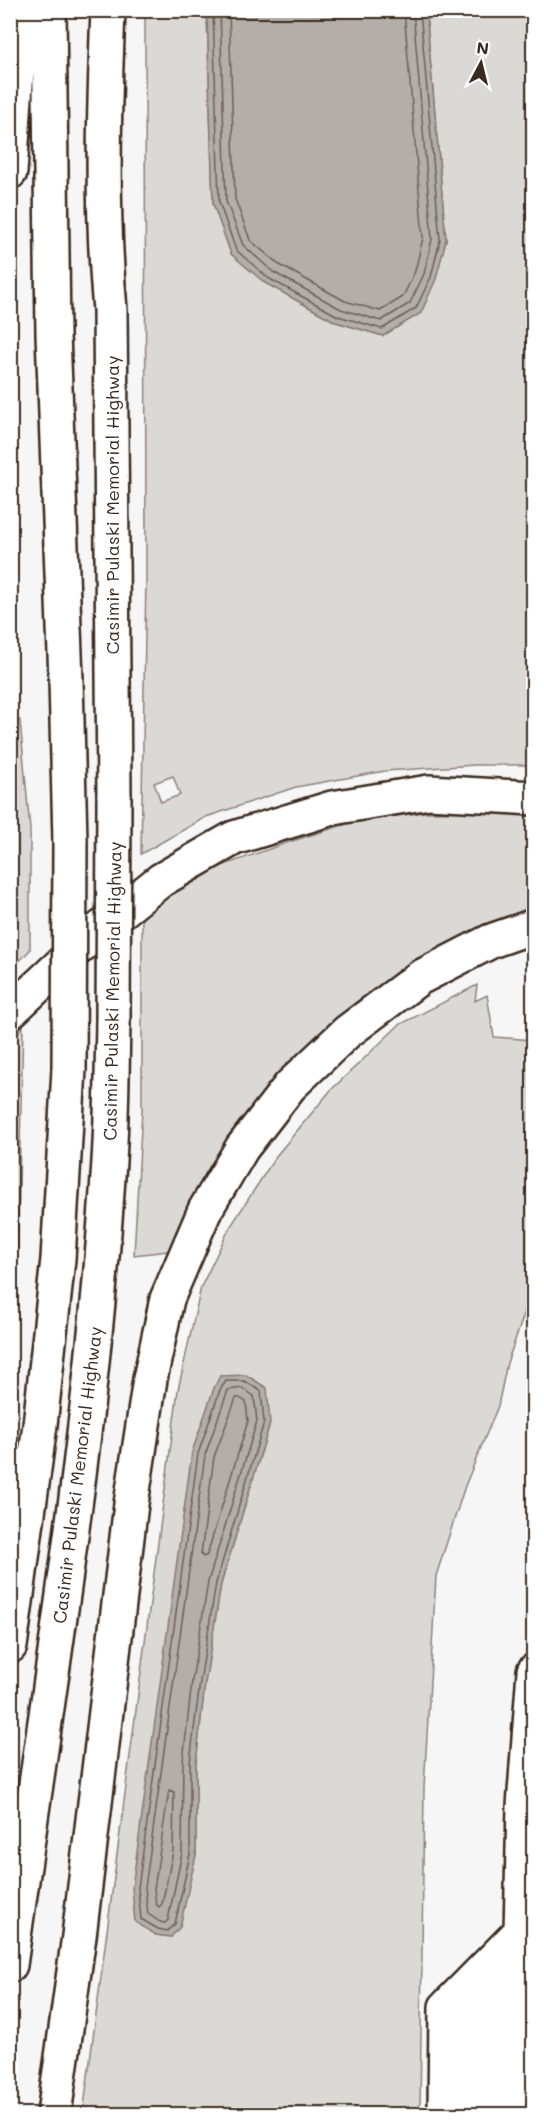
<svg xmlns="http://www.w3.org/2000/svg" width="544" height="2125" viewBox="0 0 544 2125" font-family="Mali,sans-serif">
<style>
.green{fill:#dbd9d6;stroke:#8b827a;stroke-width:1.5;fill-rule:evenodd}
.water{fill:#b4aeaa;stroke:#847972;stroke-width:1.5}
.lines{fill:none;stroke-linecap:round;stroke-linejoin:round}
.shore{stroke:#6b5f56;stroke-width:1.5}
.highway-casing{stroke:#3b2a1e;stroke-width:38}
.highway{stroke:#fff;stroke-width:33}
.highway-bridge-casing{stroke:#3b2a1e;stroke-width:38;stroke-linecap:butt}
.highway-bridge{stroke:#fff;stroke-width:33}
.labels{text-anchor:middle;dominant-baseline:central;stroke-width:5;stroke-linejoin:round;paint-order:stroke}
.street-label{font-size:18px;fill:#3b2a1e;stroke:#fff}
</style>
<rect width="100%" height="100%" fill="#f7f6f6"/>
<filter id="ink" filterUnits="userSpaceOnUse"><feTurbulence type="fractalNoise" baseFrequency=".0167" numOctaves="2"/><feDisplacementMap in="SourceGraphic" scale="12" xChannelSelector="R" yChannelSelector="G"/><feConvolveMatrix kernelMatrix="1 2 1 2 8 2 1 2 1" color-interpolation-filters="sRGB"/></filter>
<g filter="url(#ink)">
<!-- green -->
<path class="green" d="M145 11H207L213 204 265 283 336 322 383 336 446 240 426 11H533V765H475L385 771 296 787 206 817 141 854 146 578ZM173 776 180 795 161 802 154 783Z
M20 720 30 829V950L11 970 10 721Z
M492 811 533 817V907L497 922 424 957 356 1002 292 1063 241 1122 200 1186 168 1251 134 1255 142 1110V910L219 867 289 842 350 823 424 812Z
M477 985 475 1001 487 995 494 1037 533 1040V1289L507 1363 498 1406 465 1486 436 1576 424 1788 420 2114H83L178 1390 201 1287 229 1229 276 1156 331 1090 399 1025ZM220 1376 270 1423 221 1584 205 1683 196 1763V1855L171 1937 156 1935 136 1922Z
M23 1026 17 1266 11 1335 10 1043Z"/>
<!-- water -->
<path class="water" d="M207 11H426L446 240 436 279 421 313 383 336 336 322 265 283 231 254 213 204Z
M246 1375 267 1388 270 1423 221 1584 205 1683 196 1763V1855L180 1927 171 1937 156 1935 135 1922 132 1888 192 1452 214 1388 220 1376Z"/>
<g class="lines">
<!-- shore -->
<path class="shore" d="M213 10 219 202 236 250 268 278 338 316 382 329 416 308 431 277 440 240 420 10
M220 10 226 201 243 245 273 272 341 309 381 321 410 303 424 274 432 239 413 10
M229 10 235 199 250 240 278 264 345 301 380 311 403 297 415 271 423 238 404 10
M226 1381H244L261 1391 264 1422 216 1583 200 1682 190 1762V1854L175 1924 167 1931 158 1929 141 1919 138 1888 198 1454 220 1390Z
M242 1388 254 1396 257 1421 208 1582 192 1681 183 1761 182 1853 168 1920 165 1923 160 1922 148 1914 145 1888 205 1455 228 1390Z
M236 1398H240L246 1402 248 1421 207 1555 203 1557 201 1554 214 1457Z
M169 1790 174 1792 173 1852 162 1904 159 1907 156 1904 154 1889Z"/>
<defs>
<path id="highway" d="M49 10 53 334 66 680 70 841
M108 10C104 110 101 211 110 310L114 797
M10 172 21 10
M10 1012 91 936 161 880 234 838 332 808 429 792 534 798
M10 1646 40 1425 58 1259 69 1069
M524 1954 532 2008 531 2114
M10 1965C47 1698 93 1430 109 1161 112 1115 112 1068 113 1022
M54 2114 79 1936 131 1504 150 1379 167 1299 205 1210 242 1148 290 1086 347 1032 419 978 491 941 534 926
M445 2114 446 2007 521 1931
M475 2114 477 2008 499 1969
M503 2114 504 2009 521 1931 524 1806 534 1671"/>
</defs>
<!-- highway casing -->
<use href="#highway" class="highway-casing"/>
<!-- highway -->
<use href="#highway" class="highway"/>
<defs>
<path id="highway-bridge" d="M113 1022 114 797
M69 1069 70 841"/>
</defs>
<!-- highway-bridge casing -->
<use href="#highway-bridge" class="highway-bridge-casing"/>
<!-- highway-bridge -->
<use href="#highway-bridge" class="highway-bridge"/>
</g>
</g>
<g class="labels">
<!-- street labels -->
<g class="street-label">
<text transform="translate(112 505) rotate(-90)">Casimir Pulaski Memorial Highway</text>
<text transform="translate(112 991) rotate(-89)">Casimir Pulaski Memorial Highway</text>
<text transform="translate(77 1475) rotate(-83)">Casimir Pulaski Memorial Highway</text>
</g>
</g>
<!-- margin -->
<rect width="544" height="2125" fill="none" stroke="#fff" stroke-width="36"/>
<rect x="18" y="18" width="508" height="2089" fill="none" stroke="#3b2a1e" stroke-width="2" filter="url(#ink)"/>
<!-- north arrow -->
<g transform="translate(481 63) rotate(7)" stroke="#ffffff" stroke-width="4.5" paint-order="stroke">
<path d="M0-4.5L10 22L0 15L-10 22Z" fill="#3b2a1e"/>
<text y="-9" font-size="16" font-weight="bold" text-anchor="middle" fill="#3b2a1e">N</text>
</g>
</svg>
